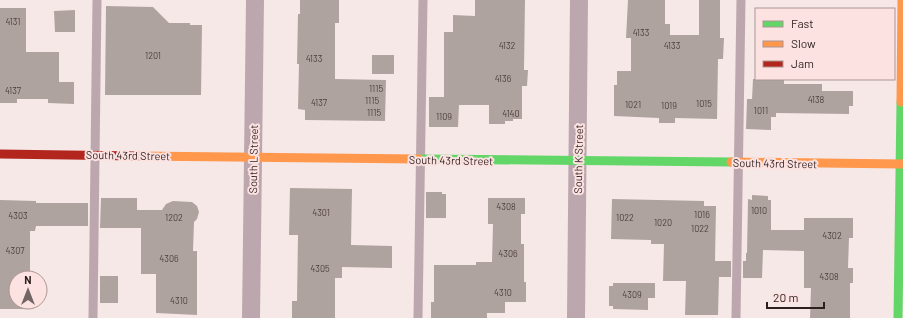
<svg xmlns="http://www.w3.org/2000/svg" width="903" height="318" viewBox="0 0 903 318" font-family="Barlow,sans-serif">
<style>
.building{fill:#afa39f}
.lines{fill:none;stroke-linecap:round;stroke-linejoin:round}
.lane{stroke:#bca7af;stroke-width:9}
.street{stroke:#bca7af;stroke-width:18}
.fast{stroke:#63d668;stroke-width:9}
.slow{stroke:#ff974d;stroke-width:9}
.jam{stroke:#b3261e;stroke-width:9}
.labels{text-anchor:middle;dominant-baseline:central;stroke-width:4;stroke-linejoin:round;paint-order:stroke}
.number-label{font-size:9px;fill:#4e403f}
.street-label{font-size:11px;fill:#2e1f1f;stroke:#fce3e1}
</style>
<rect width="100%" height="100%" fill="#f6e8e7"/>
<!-- building -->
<path class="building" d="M300 0H339V23H335V79L386 80 385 121 305 120V110L298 109 299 64H297L298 14H300Z
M475 0H525L524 70H528L527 86H522V119H513V121H505V124H489V105H459L458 127H429V97H444V32H453V15L475 16Z
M628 0H665V24H670V35H699V0H720V38H724L723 59H718L717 119 675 118V123H659V118L614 116V85H617V71H631V38H626Z
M106 6 153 7 169 23H190V25H202L201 95H105Z
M0 8H26V52H59V82H74V104L48 103V99H17V103H0Z
M75 10V32H55L54 11Z
M372 55H394V74H372Z
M753 79H784V84H822V91H853V106H849V114L776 113V117H771V130L746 129 747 99H752Z
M290 188 352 189 351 245 392 246V268L342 267V278H335V318H292V301H297L298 235H289Z
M426 192H442V194H446V218H426Z
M752 195 768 196V200H771V230H804V218H853V238H849L848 268H853V283H850V318H810L811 288H804V251L763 250 762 278H743V261H746V253H747L748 199 752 200Z
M101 198H137V210H162L166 204 173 201 192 202 197 206 199 212 197 219 194 222 193 251H197V315L156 313V274H141V228H100Z
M488 198H525V214H521V244H524V282H526V302H505V313H487V318H431V302H434V265H476V262H492L493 224H488Z
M612 199 704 201V206H716L715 261H731V277H719L718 315H685L686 281H663L664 244H651V240H650L611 239Z
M0 200 36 201V203H88V226H36L35 231H30V278H16V302H30V309H0Z
M100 276H118V303H100Z
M613 283H655V298H648V310L613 309V306H609V286H613Z"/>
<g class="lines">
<!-- lane -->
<path class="lane" d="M93 318 97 0
M418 318 423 0
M736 318 741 0"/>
<!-- street -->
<path class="street" d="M251 318 255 0
M576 318 579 0"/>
<!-- fast -->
<path class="fast" d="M419 159 731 162
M898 318 901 102"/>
<!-- slow -->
<path class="slow" d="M901 102 902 0
M137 156 419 159
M731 162 903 164"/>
<!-- jam -->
<path class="jam" d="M0 154 137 156"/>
</g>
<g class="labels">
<!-- number labels -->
<g class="number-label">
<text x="13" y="21">4131</text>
<text x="641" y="32">4133</text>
<text x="507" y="45">4132</text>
<text x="672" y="45">4133</text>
<text x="153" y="55">1201</text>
<text x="314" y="58">4133</text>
<text x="503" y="78">4136</text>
<text x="376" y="88">1115</text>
<text x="13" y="90">4137</text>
<text x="816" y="99">4138</text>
<text x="372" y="100">1115</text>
<text x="319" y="102">4137</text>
<text x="704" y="103">1015</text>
<text x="633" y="104">1021</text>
<text x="669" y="105">1019</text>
<text x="761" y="110">1011</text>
<text x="374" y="112">1115</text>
<text x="511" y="113">4140</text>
<text x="444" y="116">1109</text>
<text x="506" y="206">4308</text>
<text x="759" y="210">1010</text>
<text x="321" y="212">4301</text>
<text x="702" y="214">1016</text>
<text x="18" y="215">4303</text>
<text x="174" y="217">1202</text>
<text x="625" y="217">1022</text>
<text x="663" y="222">1020</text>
<text x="700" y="228">1022</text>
<text x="832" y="235">4302</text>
<text x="15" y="250">4307</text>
<text x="508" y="253">4306</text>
<text x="169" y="258">4306</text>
<text x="320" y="268">4305</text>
<text x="829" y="276">4308</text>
<text x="503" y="292">4310</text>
<text x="632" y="294">4309</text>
<text x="179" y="300">4310</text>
</g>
<!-- street labels -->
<g class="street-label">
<text transform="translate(128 155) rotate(1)">South 43rd Street</text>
<text transform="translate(253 159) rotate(-89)">South L Street</text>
<text transform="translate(578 159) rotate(-89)">South K Street</text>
<text transform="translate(451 160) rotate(1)">South 43rd Street</text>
<text transform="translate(775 163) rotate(1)">South 43rd Street</text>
</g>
</g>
<!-- legend -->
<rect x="755" y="8" width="140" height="72" fill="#fce3e1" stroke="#aa9593"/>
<rect x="763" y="21" width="20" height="6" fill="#63d668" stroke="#aa9593"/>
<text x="791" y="28" font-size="12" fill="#2e1f1f">Fast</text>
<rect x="763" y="41" width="20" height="6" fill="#ff974d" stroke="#aa9593"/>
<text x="791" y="48" font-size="12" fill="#2e1f1f">Slow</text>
<rect x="763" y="61" width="20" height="6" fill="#b3261e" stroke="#aa9593"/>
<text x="791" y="68" font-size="12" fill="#2e1f1f">Jam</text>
<!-- north arrow -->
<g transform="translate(28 290)"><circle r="19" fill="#fce3e1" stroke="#aa9593"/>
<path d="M0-3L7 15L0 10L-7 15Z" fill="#746565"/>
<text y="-6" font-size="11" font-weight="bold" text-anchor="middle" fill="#2e1f1f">N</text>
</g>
<!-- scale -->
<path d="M767 302v6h57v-6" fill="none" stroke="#2e1f1f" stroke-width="2"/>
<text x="773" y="302" font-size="12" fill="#2e1f1f" stroke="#fce3e1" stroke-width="3" paint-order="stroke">20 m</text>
</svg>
